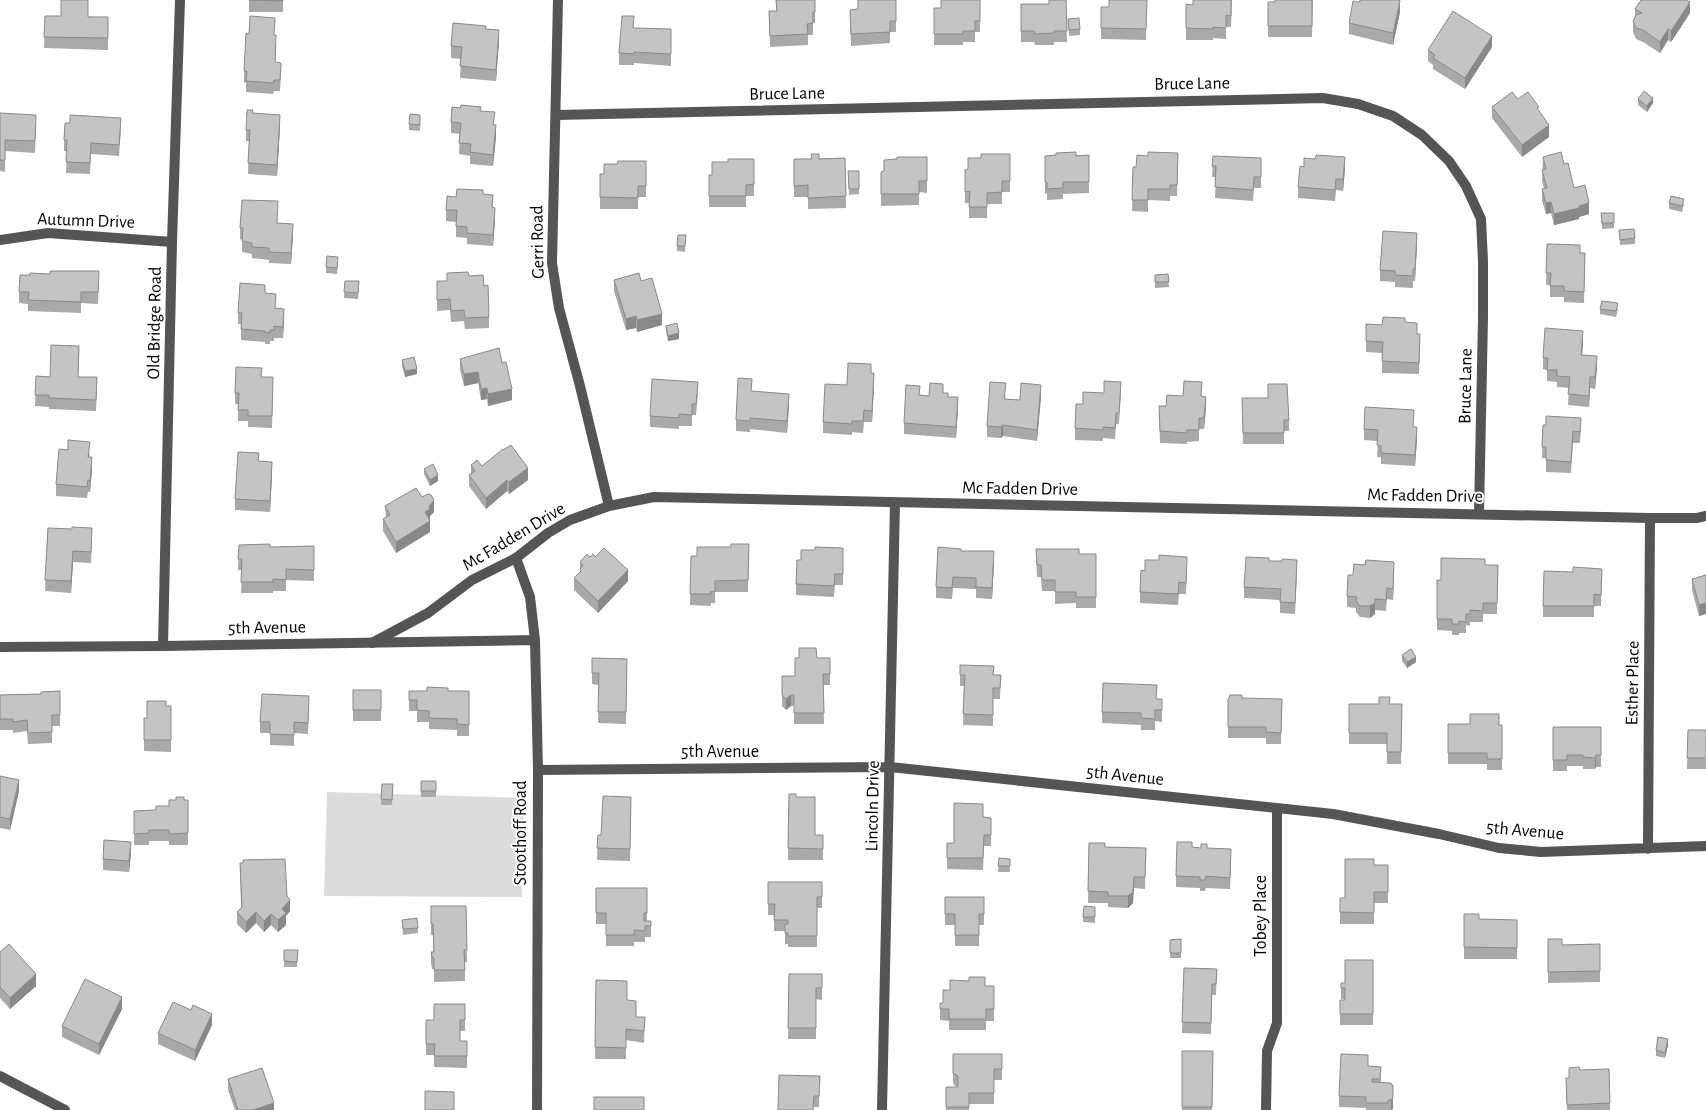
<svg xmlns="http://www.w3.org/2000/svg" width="1706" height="1110" viewBox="0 0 1706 1110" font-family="'Alegreya Sans',sans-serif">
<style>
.green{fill:#dcdcdc}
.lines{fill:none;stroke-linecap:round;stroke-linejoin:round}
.minor{stroke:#555;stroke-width:10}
.tertiary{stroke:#555;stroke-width:10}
.wall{fill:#a9a9a9}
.shaded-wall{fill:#898989}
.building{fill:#c4c4c4;stroke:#898989}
.labels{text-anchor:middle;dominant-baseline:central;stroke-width:4;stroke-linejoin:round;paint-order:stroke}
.street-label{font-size:18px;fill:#000;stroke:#fff}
</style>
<rect width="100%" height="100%" fill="#fff"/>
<!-- green -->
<path class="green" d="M327 792 524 798 522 897 324 896Z"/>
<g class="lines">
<!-- minor -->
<path class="minor" d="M558 0 552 263 559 308 580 386 609 506
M556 115 1323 98 1358 104 1393 116 1422 135 1449 161 1466 186 1481 219 1483 261V318L1479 513
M0 240 48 233 172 242
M372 643 428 613 472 580 516 558 548 533 570 520 609 506 654 497 1650 518H1697L1706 516
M163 646 172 242 180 0
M538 770 890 767 1333 814 1439 834 1499 848 1541 852 1706 846
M1648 849 1650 518
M0 1076 65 1110
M882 1110 895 503
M1266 1110 1267 1051 1277 1023V809"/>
<!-- tertiary -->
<path class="tertiary" d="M516 558 530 597 535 640 538 770 537 1110
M0 647 163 646 535 640"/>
</g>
<!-- wall -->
<path class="wall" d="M249 0H283V12H249Z
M776 0H815V23H813V35H808V45L770 47 769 11H776Z
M896 0V32H890V43L851 46 850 10 858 9Z
M980 0V32H975V42H963V45H934V8H941Z
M1066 0 1067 42H1054V45H1035L1034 42H1021V4H1049Z
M1147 0 1146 40 1101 39V7H1109Z
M1232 0 1231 27H1226V39L1213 38V40H1186V28L1193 5Z
M1313 0 1312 37H1268V2Z
M1400 0V12L1393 45 1349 34V23L1360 2Z
M1635 9 1690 13 1671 42 1668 40 1660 53 1643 42 1636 39 1633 32V21L1635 17Z
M45 16 108 17V50L44 48Z
M1068 19 1080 29V35L1069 36Z
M486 29 499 41 496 81 460 78 461 59 451 58V46Z
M671 29V66L634 63V65H619V53Z
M274 35 276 46 275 62 281 74 280 91H274L273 94 246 92V83L244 82V71Z
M1492 47 1465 89 1433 69V65L1428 61V50Z
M1518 99 1539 111 1549 137 1522 157 1492 118V107Z
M1638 99 1653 103 1647 112 1638 105Z
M481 111 495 125 496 137 493 166 470 164V156L459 154 460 134 451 133V122Z
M0 113 36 126 35 153 5 151V172L0 171Z
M252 113 280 126 277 176 248 174 249 141H246V130Z
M420 121V131L409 130V124Z
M121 129 119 156 91 154 90 174 66 173 67 151H64V140Z
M1010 154V192H1002V204H987V218H969V203H965V170L968 169 981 158Z
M1089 155V193L1063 194V199L1047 200V194L1045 193V156Z
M1213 156 1261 170V188H1254L1253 201 1215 198 1216 177H1212Z
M927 157V193L919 192V205L881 206V172L884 171 897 159Z
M1543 157 1564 164 1574 188 1589 214 1579 217V219L1554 225 1551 213 1546 214 1542 201V189H1544L1542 181Z
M845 158 846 208 808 209V197H794V159Z
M754 159V196H746V207H709V175H712L728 162Z
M646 161V197H638V209H600V174H604L617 164Z
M1178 164 1177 196H1170V201L1148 200V212L1132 211 1133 167Z
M1345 168 1343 191 1336 190 1335 201 1298 198V187Z
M848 171H859V194L849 195Z
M483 194 493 207 495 219 493 246 467 244V238L456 237V222L446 221V210L456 197Z
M1669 203 1684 204 1682 212 1669 209Z
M1601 213H1614V228L1602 229Z
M277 223 293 235 291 264 269 263V260L252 258V254L242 252V240L240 239V228Z
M1619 230 1635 238V244L1620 245Z
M686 235 685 252 677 251V246Z
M1417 244 1415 281H1413V288L1395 287V282L1380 281V270Z
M1547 244 1580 253H1585L1584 303 1564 302V297H1550V285H1546Z
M338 263 337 274 326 273V267Z
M1168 274 1169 287 1155 288V275Z
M469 276 484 286 489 317V328L465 329 464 321 451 322 450 310 437 311V281H447Z
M614 280 641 281 662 325 637 332 636 328 626 330 614 291Z
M345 281 359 287 358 299 344 298Z
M99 282 98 304 81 303V313L28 311V304L19 303V292Z
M265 293 284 320 283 338H274V341H270V344H265V342L241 340V324H238V313Z
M1600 309H1618L1616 317 1600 314Z
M1405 322 1417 334 1420 346 1419 374 1382 373V353L1366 352V324L1382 325Z
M666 326 679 339 668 341 666 331Z
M1583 343 1582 355 1597 367 1595 389 1590 388 1589 407 1568 405 1569 388 1557 387V382L1547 381V370L1543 369V358Z
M79 346 78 377 97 388 96 411 49 409V407L35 406 36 376 50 377Z
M460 359 502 363 512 400 488 406 487 399 481 400 478 383 464 386 460 370Z
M402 360 417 374 405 377 402 366Z
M871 373 874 384 872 422H864L863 433 852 432V435L823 433V422L847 385Z
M262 377 273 388 272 428 248 427V421H238V404H235V393Z
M751 392 789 405 787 433 750 429V432L736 431V420Z
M698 393 696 415H692V426H679V429L650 427V416Z
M943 393 948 397 958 408 956 438 904 434V423L920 395 929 396Z
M1104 393H1121L1119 424H1116L1115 439 1103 438V441L1075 440V428Z
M1006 395 1005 399 1020 400 1041 396 1037 441 1003 436 1001 438 987 437V426Z
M1202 396 1206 408 1204 429H1199V441L1187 442V444L1160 443 1159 406H1166Z
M1242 398 1289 420V431H1284V444H1243Z
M1543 425 1581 429 1580 443H1573L1571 473 1546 472V458H1542Z
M1414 427 1417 439 1415 466 1381 464V457H1377L1378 441 1364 440V429Z
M90 453 89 457 92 469 90 492H88L87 498 56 496V484Z
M471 465 482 466 528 480 509 494 507 491 486 509 469 486V475L471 474Z
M424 469 438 481 430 486 424 474Z
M272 473 270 512 235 510V499Z
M422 497 434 512 430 516V532L396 553 383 531V519L386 518 385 506Z
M48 528 92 539 91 563 73 562 71 593 45 591Z
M749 544 748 592H715V603H711V606L690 605 691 556H697L731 547Z
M239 545 270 547 314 546V581L286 580V591H273V593H241L242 570H238Z
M843 548V585H835L834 597 796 595V584L801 560 815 550Z
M1036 549 1079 554H1096V608H1076V603L1055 604V591H1042L1041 577H1037Z
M961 551 994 562 992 599 976 598V589L953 588 952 599 936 598V587Z
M590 557H595L628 581 598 613 574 590V578L580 572V562Z
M1269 561 1297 571 1295 614 1280 613V600L1244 598V587Z
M1485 565H1498L1497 614H1483V622H1470V626L1466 625V633H1459V635H1452V631L1437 630V580H1441Z
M1187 568 1186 594H1179L1178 605 1140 603V592L1145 571Z
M1602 569 1601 606H1594V617H1543V606L1573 572Z
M1394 573 1393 600 1387 599 1386 611 1375 610V614L1370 618 1360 617 1356 612V608L1347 607V596L1353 575Z
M1706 575V614L1699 616 1692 590V579Z
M1402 655 1416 662 1407 668 1402 661Z
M592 658 627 659 626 724 598 723 599 685 592 684Z
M799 658H830V685H823L824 724H794V706H791L786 710 782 706V676H795Z
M960 665 994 675H1001L1000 699H993V726L963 725 964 686H960Z
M353 690H381V721H353Z
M60 691V726H52V743L28 744 27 731 13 733V730H0V695L41 694Z
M409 691H469V736H457V730L429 729V722H417V711H409Z
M1157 699H1162V722L1155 721V730H1141V725L1102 723V712Z
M1282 699 1281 744H1266V738H1228V700Z
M1349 704H1402L1401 764H1387V744H1349Z
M166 706H171V752L144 751V718H147Z
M309 707 308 734 294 733V746L270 745V733H260V722Z
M1448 724 1502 725V770H1487V764H1448Z
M1553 727H1601V767H1596L1595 769H1583V766H1567V771H1553Z
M1688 730H1706V769H1687Z
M0 776 19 791 10 830 0 828Z
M421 781H436V797H421Z
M382 784H393L392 805H381Z
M789 794 796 797 815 835H823V860H788Z
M184 800H188V845H169V841H149V845H134V811L156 810 169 806Z
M631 808 630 861 597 860 598 835H601Z
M983 817 991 818V846H984L983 870 947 869V843H954Z
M1089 843 1105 847 1146 848 1145 889 1134 888 1133 903 1128 908 1108 907V903H1088Z
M1192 848H1207L1231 860 1230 889 1206 888 1205 891H1200V888L1176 887V876Z
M131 853 129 872 103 870V859Z
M999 858 1010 859V872H998Z
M240 863 287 896 290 911 286 916V925L278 932 271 925 264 932 256 923 246 933 237 924V912L241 908Z
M1374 865H1388V903H1374V924H1340V898H1345Z
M768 882H822V908H817V947H788V944H785V931H774V915H768Z
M596 888H647V921H651V937H645V942H634V946H606V924H596Z
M945 897H984V925H979V946H955V925H945Z
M431 906H466L467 962H465V981L434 982V969H432L431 963V952H433V935H431Z
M1095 913V923L1083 922V917Z
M1464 914 1479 919 1517 920V959H1464Z
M402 920 418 928V933L403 935Z
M1181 939V958H1170V940Z
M1548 939 1562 945 1600 944V982L1548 983Z
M284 950H298L297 967H284Z
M0 952 36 986 10 1009 0 998Z
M1373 960V1025H1340V1000H1345V999H1341V983H1345Z
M1184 968 1217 969 1216 995H1212L1211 1034 1182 1033Z
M789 974H822V1000L816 999V1039H788Z
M596 980 627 1000 636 1017H645L644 1043 626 1040V1059H595Z
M985 986H994V1021H986V1030H949V1021L940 1020V1003H943L950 990Z
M465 1004V1031H460V1041H467V1068L434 1067V1055H426V1020H434Z
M122 1009 99 1055 62 1037V1026Z
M212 1025 195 1061 158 1044V1033Z
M1668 1045 1665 1058 1656 1056V1050Z
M1182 1051H1213L1212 1110H1182Z
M953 1054H1002V1080H994V1104H969V1110H946V1087H957L953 1084Z
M1368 1066 1381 1067V1082L1391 1085 1393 1096V1109L1392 1110H1366V1108L1339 1107V1096Z
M1609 1069 1610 1110H1567L1566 1078H1569L1580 1070Z
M820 1076 819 1107H814L778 1110Z
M228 1079 274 1110H235L228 1090Z"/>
<!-- shaded-wall -->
<path class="shaded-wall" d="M1398 0H1400V12L1393 45V33Z
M1690 2V13L1671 42V31Z
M1668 29V40L1660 53V42Z
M499 30V41L496 81V70Z
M1492 36V47L1465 89V78Z
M1653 98V103L1647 112V106Z
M280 115V126L277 176V165Z
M496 125V137L493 166V155Z
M1549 125V137L1522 157V145Z
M1345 157V168L1343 191V179Z
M1551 202V213L1546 214V203Z
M1589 203V214L1579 217V219L1554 225V214Z
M495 208V219L493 246V235Z
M293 224V235L291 264V253Z
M1417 233V244L1415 281V269Z
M284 309V320L283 338V327Z
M662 314V325L637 332V320Z
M636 316V328L626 330V319Z
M1583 331V343L1581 366V355Z
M679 333V339L668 341V336Z
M1597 356V367L1595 389V377Z
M417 369V374L405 377V371Z
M478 372V383L464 386V374Z
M874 373V384L872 422V411Z
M1590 377V388L1589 407V396Z
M1041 385V396L1037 441V430Z
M487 388V399L481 400V389Z
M512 389V400L488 406V394Z
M789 394V405L787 433V421Z
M958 397V408L956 438V427Z
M1206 397V408L1204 429V418Z
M1003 425V436L1001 438V427Z
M1417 427V439L1415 466V455Z
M92 457V469L90 492V481Z
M272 462V473L270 512V501Z
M528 468V480L509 494V482Z
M438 475V481L430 486V480Z
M507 480V491L486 509V498Z
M434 500V512L430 516V520L425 512Z
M430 521V532L396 553V542Z
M73 551V562L71 593V581Z
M994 551V562L992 599V588Z
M1394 562V573L1393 600V589Z
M628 570V581L598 613V601Z
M1375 599V614L1370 618V606Z
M1706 603V614L1699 616V605Z
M1416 657V662L1407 668V662Z
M791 695V706L786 710V699Z
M1596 755V767L1595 769V758Z
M19 780V791L10 830V819Z
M131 842V853L129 872V861Z
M1134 877 1133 903 1128 908V896Z
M290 900V911L286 916V925L278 932V920L282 909Z
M256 912V923L246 933V922Z
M271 914V925L264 932V921Z
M36 974V986L10 1009V998Z
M122 997V1009L99 1055V1044Z
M212 1014V1025L195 1061V1050Z
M1668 1039V1045L1665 1058V1053Z
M1393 1085V1109L1391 1110V1100Z
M274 1103V1110H253Z"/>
<!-- building -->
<path class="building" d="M61 0H88V17H108V38L44 37 45 16H61Z
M249 0H283V1Z
M776 0H815V12H813V23L807 24 808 34 770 36 769 11H777Z
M858 0H896V21H890V32L851 34 850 10 858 9Z
M941 0H980V21H975V31H963V34H934V8H941Z
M1049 0H1066L1067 31H1054V33L1035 34 1034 31H1021V4H1049Z
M1109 0H1147L1146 29 1101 28V7H1109Z
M1193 0H1231V16L1226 15V28L1213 27V29L1186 28V4L1193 5Z
M1275 0H1312V26H1268V2H1275Z
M1360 0H1398L1400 1 1393 33 1349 23 1353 1 1360 2Z
M1641 0H1687L1690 2 1671 31 1668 29 1660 42 1643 30 1636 28 1633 21 1636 15 1642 13 1635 9Z
M1453 11 1492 36 1465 78 1433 58 1435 55 1428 50Z
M250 16 275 18 274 35H276L275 62 281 63 280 80H274L273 83 246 81 247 71H244L246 33 249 34Z
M622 16H634L633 28 671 29V54L634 52V54L619 53Z
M1079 18 1080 29 1069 30 1068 19Z
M453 23 486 26 485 29 499 30 496 70 460 66 462 47 451 46Z
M1644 91 1653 98 1647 106 1638 99Z
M1512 92 1518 99 1528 92 1539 107 1537 108 1549 125 1522 145 1492 107Z
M461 105 481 107 480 111 495 112 493 125H496L493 155 470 152 471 144 459 143 461 123 451 122 452 107 460 108Z
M247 110H253L252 113 280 115 277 165 248 163 250 130H246Z
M0 113 36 115 35 141 5 140V160H0Z
M410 114 420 115V125L409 124Z
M70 115 121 118 119 145 91 143 90 163 66 162 67 140H64L65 123H70Z
M1076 152V156L1089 155V182H1063V188L1047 189V182H1045V156L1056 155V153Z
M1148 152 1178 153 1177 185H1170V189H1148V200H1132L1133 167H1136L1137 155 1148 156Z
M1561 152 1564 164 1568 163 1574 188 1585 185 1589 203 1579 206V208L1554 214 1551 202 1546 203 1542 189 1547 188 1542 170 1546 169 1543 157Z
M811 154H819V159L845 158 846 196 808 198V185L794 186V159H812Z
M981 154H1010V181H1002V192L987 193V207H969L970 191 965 192V170L968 169V158H981Z
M1316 155 1345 157 1343 179H1336L1335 190 1298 187 1300 166 1304 167V158L1315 159Z
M1213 156 1261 158V177H1254L1253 190 1215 187 1216 166H1212Z
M897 157H927V181H919V194H881V172L884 171V160L897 159Z
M728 159H754V184L746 185V196H709V175H712V162H728Z
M618 161H646V186H638V198L600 197V174H604V164H617Z
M848 171H859V189H849Z
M457 189 483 190V194L493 195 492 207 495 208 493 235 467 233V227L456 226 457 210H446L447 196 456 197Z
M1671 196 1684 199 1682 206 1669 203Z
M242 200 278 201 277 223 293 224 291 253 269 252V248L252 247V243L242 241 243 228H240Z
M1601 213H1614V223H1602Z
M1634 229 1635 238 1620 240 1619 230Z
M1383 231 1417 233 1415 269H1413V276L1395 275V271L1380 270Z
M678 235H686L685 246H677Z
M1547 244 1580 245V253H1585L1584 292 1564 291V286H1550L1551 273H1546Z
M327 256 338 257 337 268 326 267Z
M50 271H99L98 292H81V302L28 300 29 292H19L20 275H30V273L50 274Z
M468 272 469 276 483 275 484 286 488 285 489 317 465 318 464 310 451 311 450 299 437 300V281H447V273Z
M639 273 641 281 652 278 662 314 637 320 636 316 626 319 614 280Z
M1168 274 1169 282H1155V275Z
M345 281H359L358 293 344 292Z
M240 283 265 285V293L276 294 275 308 284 309 283 327 274 326V330H270V333L265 332V331L241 329 242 313H238Z
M1602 301 1618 303 1616 311 1600 309Z
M1383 317 1405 318V322L1417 323V334H1420L1419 363 1382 361 1383 342 1366 341V324L1382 325Z
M677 323 679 333 668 336 666 326Z
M1545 328 1583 331 1581 355 1597 356 1595 377H1590L1589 396 1568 394 1570 377 1557 376V370H1547L1548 358H1543Z
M51 345 79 346 78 377H97L96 400 49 398V395H35L36 376 50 377Z
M499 348 502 363 506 362 512 389 488 394 487 388 481 389 478 372 464 374 460 359Z
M414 357 417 369 405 371 402 360Z
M848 363 871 364V373H874L872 411 864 410 863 421H852V424L823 422 825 384 847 385Z
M236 367 262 368 261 377H273L272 416H248V410H238L239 393H235Z
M738 378 752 379 751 391 789 394 787 421 750 418V421L736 420Z
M652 379 698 382 696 404H692V415L679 414V418L650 416Z
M1104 381 1121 382 1119 413H1116L1115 428 1103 427V430L1075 428 1076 404H1083V392L1104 393Z
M1184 381 1202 382 1201 396 1206 397 1204 418H1199V430H1187V433L1160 431 1159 406H1166L1167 395 1183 396Z
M990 382 1006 383 1004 399 1020 400 1021 383 1041 385 1037 430 1003 425 1001 427 987 426Z
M930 383 943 384V393H948V397H958L956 427 904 423 906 385 920 386 919 395 929 396Z
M1268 384H1287L1289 420H1284V433H1243L1242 398H1268Z
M1365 407 1414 410 1413 427H1417L1415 455 1381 453V446L1377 445 1378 430 1364 429Z
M1546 416 1581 418 1580 432 1573 431 1571 462 1546 460V447H1542L1543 425H1546Z
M68 440 90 442 88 457H92L90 481 88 480 87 487 56 484 59 449 68 450Z
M511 445 528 468 509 482 507 480 486 498 469 475 475 471 471 465 477 460 482 466 503 449V450Z
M238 452 259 453 258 461 272 462 270 501 235 499Z
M433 464 438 475 430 480 424 469Z
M416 488 422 497 428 494 431 495 434 500 429 506 430 509 425 512 430 521 396 542 383 519 390 515 385 506Z
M72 527 92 528 91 552 73 551 71 581 45 580 48 528 72 529Z
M270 544V547L314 546V570L286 569V580L273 579V582H241L242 559H238L239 545Z
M731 544H749L748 580 715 581V591L710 592 711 594H690L691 556H697V547H731Z
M815 547 843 548V574H835L834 586 796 584 797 560H801V550H815Z
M938 547 961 549V551H994L992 588 976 587V578L953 577 952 588 936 587Z
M604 548 628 570 598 601 574 578 581 571 580 569 583 565 580 562 587 554 590 557 593 554 595 557Z
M1036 549H1079V554H1096V597H1076V592H1055V580H1042L1041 565H1037Z
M1159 555 1187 557 1186 583 1179 582 1178 594 1140 592 1141 570 1145 571V560H1159Z
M1246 557 1269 558V561H1282V559L1297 560 1295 603 1280 602 1281 589 1244 587Z
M1441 558 1485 559V565H1498L1497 603H1483V611L1470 610V614H1466V622L1459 621V624H1452V619H1437V580H1441Z
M1366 560 1394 562 1393 589 1387 588 1386 600 1375 599V603L1370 606H1360L1356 601 1357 597 1347 596 1348 575H1353L1354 564 1365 565Z
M1573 567 1602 569 1601 595 1594 594V606H1543L1544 571 1573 572Z
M1706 575V603L1699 605 1692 579Z
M799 648H816L817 658H830V674H823L824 713H794V695H791L786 699 782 695V676H795V658H799Z
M1411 649 1416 657 1407 662 1402 655Z
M592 658 627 659 626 712H598L599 673H592Z
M960 665 994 666 993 675H1001L1000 688H993V715L963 714 965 675H960Z
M1103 683 1157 685 1156 699H1162V710H1155V719L1141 718V713L1102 712Z
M427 687 448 688V691H469V725L457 724V719L429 718V711L417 710V700H409V691H427Z
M353 690H381V710H353Z
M60 691V715H52V732L28 733 27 720 13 722V719H0V695L41 694V692Z
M262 694 309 696 308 723 294 722V735L270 734V722H260Z
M1230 695H1242V698L1282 699 1281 733 1266 732V727H1228V700Z
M1379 697H1390L1389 704H1402L1401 752H1387V733H1349V704H1379Z
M147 701H166V706H171V740H144V718H147Z
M1470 714H1499V725H1502V759H1487V753H1448V724H1470Z
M1553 727H1601V755H1596L1595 758 1583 757V755H1567V760H1553Z
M1688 730H1706V758H1687Z
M0 776 19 780 10 819 0 817Z
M421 781H436V791H421Z
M382 784H393L392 800 381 799Z
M789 794H796V797H815V835H823V849L788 848Z
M603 796 631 797 630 849 597 848 598 835H601Z
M176 797H184V800H188V833L169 834V830H149V833L134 834V811L156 810V806H169V800H176Z
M954 803 983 804V817L991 818V835H984L983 858H947V843H954Z
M104 840 131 842 129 861 103 859Z
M1177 842H1192V847L1201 848V844H1207V848L1231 849 1230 878 1206 876 1205 880H1200V877L1176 876Z
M1089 843H1105V847L1146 848 1145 877H1134L1133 892 1128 896H1108V892L1088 891Z
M999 858 1010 859V866H998Z
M285 859 287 896 290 900 282 909 286 913 278 920 271 914 264 921 256 912 246 922 237 912 242 907 240 863H243V860Z
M1345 859H1374V865H1388V892H1374V913L1340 912V898H1345Z
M768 882H822V897H817V936H788V933H785V924H788V920H774L775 904H768Z
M596 888H647V913H644V921H651V926H645V931L634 930V935H606V913H596Z
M945 897H984V914H979V935H955V914H945Z
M431 906H466L467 950H464L465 970H434V958L432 957 431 952H434L433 924H431Z
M1084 906 1095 907V917H1083Z
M1464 914H1479V919L1517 920V948L1464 947Z
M417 918 418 928 403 929 402 920Z
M1181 939V953H1170V940Z
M1548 939H1562V945L1600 944V971L1548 972Z
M9 944 36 974 10 998 0 987V952Z
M284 950H298L297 962 284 961Z
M1345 960H1373V1014H1340V1000H1345V988H1341V983H1345Z
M1184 968 1217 969 1216 984H1212L1211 1023 1182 1022Z
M789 974H822V988H816V1028H788Z
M969 977H985V986H994V1009H986V1019H949V1009H940V1003H943V990H950V980L969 981Z
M85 979 122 997 99 1044 62 1026Z
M596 980 627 981V1000L636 1001V1017H645L644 1031 626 1029V1048L595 1047Z
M173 1002 191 1010 193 1005 212 1014 195 1050 158 1033Z
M434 1004H465V1020H460V1041H467V1056H434L435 1044H426V1020H434Z
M1658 1037 1668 1039 1665 1053 1656 1050Z
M1182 1051H1213L1212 1107H1182Z
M953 1054H1002V1069H994V1093H969V1107H946V1087H958V1076L953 1073Z
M1341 1054 1368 1055V1066L1381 1067 1380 1079H1372V1082L1391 1083V1085H1393V1097L1391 1100H1388V1103H1366V1097L1339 1096Z
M1579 1067 1580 1070 1609 1069 1610 1103 1567 1105 1566 1078H1569V1068Z
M262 1068 274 1103 253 1110H238L228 1079Z
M779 1075 820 1076 819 1096H814L813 1110H778Z
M425 1091 454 1092V1110H425Z
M594 1097H644V1110H594Z"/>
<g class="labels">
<!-- street labels -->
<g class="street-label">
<text transform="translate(1192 84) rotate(-1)">Bruce Lane</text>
<text transform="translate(787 94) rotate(-1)">Bruce Lane</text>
<text transform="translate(86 221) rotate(2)">Autumn Drive</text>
<text transform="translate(538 242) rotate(-91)">Gerri Road</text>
<text transform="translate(155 323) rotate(-89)">Old Bridge Road</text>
<text transform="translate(1466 386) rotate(-89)">Bruce Lane</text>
<text transform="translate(1020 489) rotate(1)">Mc Fadden Drive</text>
<text transform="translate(1425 496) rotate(1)">Mc Fadden Drive</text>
<text transform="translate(514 537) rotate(-31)">Mc Fadden Drive</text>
<text transform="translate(267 628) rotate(-1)">5th Avenue</text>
<text transform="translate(1633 683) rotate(-89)">Esther Place</text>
<text x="720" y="752">5th Avenue</text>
<text transform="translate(1125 776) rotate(6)">5th Avenue</text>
<text transform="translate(873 806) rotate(-89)">Lincoln Drive</text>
<text transform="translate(1525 831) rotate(5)">5th Avenue</text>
<text transform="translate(521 833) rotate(-90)">Stoothoff Road</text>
<text transform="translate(1261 916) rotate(-90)">Tobey Place</text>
</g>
</g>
</svg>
